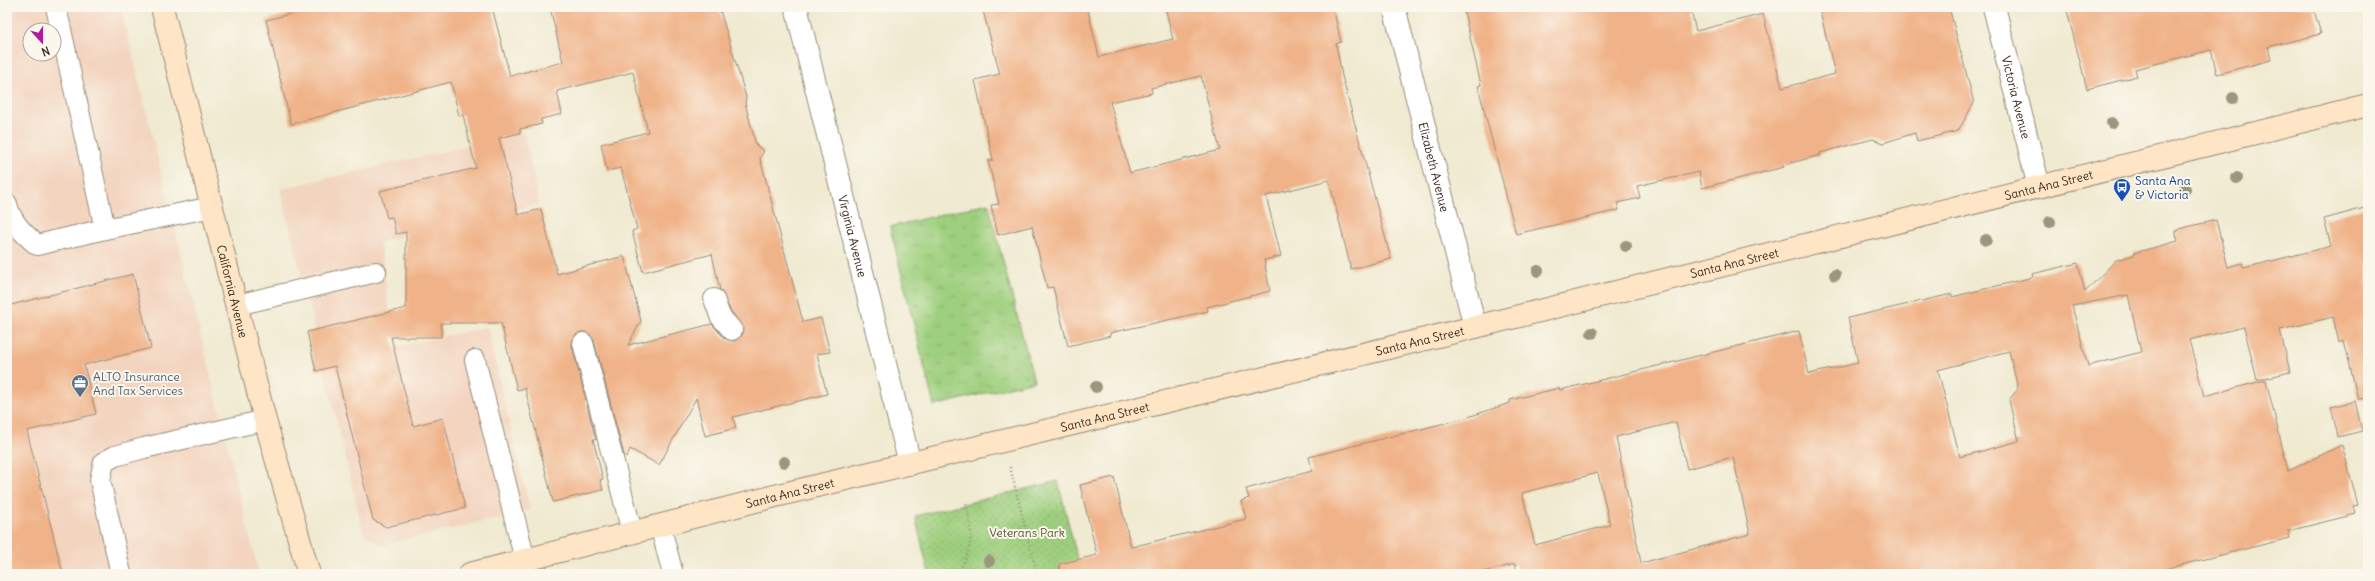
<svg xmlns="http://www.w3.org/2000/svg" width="2375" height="581" viewBox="0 0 2375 581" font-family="Delius,sans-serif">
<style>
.built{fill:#f3d4bf;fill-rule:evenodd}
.grass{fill:url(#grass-tufts);stroke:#6c7c4e}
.park{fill:url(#park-dots);stroke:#6c7c4e}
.building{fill:#f0b288;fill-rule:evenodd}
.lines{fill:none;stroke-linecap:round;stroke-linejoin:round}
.lane-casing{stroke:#968a78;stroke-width:22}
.street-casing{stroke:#968a78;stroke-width:24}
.secondary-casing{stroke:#968a78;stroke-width:24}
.path{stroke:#968a78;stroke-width:2.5;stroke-dasharray:1 3;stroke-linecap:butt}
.lane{stroke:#fff;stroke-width:20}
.street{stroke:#fff;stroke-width:22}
.secondary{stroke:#fde5c5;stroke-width:22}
.tree{fill:#9a977c}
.labels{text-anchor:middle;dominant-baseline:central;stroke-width:4;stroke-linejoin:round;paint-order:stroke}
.street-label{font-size:12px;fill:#3b2a1e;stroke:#fbf7ec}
.transit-label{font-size:12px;fill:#164399;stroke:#fbf7ec;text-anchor:start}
.service-label{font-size:12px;fill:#4e5e75;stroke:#fbf7ec;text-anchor:start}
.park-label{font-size:12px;fill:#545336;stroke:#fbf7ec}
</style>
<defs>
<pattern id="grass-tufts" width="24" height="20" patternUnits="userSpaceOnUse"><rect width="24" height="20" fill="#9ecf7e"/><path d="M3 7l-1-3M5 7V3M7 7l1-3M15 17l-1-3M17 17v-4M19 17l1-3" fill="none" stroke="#89b26c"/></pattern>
<pattern id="park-dots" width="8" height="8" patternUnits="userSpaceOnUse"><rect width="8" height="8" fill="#9ecf7e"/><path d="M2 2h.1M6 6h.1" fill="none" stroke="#89b26c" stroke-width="1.8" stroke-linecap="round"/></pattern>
</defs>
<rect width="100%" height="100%" fill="#fbf7ec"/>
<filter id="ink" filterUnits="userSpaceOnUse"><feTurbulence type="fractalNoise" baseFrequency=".025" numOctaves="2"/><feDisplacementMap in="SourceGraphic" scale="8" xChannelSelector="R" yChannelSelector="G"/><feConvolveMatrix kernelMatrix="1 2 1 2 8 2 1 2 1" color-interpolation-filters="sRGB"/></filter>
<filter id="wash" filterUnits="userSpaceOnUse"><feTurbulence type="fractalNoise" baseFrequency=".012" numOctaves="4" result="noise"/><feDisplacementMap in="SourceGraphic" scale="16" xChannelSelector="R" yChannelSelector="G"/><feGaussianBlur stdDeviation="0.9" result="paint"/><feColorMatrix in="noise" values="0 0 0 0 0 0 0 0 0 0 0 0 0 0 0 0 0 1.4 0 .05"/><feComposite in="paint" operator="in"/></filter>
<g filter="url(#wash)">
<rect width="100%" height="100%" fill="#f0ead1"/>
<!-- built -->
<path class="built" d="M7 7H121L259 574H7ZM30 30H54V54H30Z
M524 133 539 204 380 242 394 347 487 327 530 510 383 545 364 535 324 369 316 371 307 332 315 330 280 189Z"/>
<!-- grass -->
<path class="grass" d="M988 203 1034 381 934 406 890 227Z"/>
<!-- park -->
<path class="park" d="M1058 481 1081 574H929L915 516Z"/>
<g id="blocks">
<!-- building -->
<path class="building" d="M318 7H492L510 76 563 62 550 7H719L746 97 745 103 756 145 764 151 760 158 803 322 821 318 830 352 817 354 827 394 733 417 736 428 705 436 696 398 659 465 630 449 627 457 624 455 594 340 586 332H580L572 340V346L596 440 593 439 603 479 600 480 603 490 553 502 525 388 517 390 501 323H441V337H391L413 426 443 418 465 508 386 527 373 520 335 366 316 371 307 332 406 308V232L396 234 392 217 387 218 380 191 476 168 463 115 459 116 451 82 291 124 266 20ZM633 72 648 132 601 144 607 171 621 168 637 229 632 231 643 272 712 254 720 290 730 310 743 328V334L734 341 724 338 712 324 628 345 641 321 624 256 557 274 541 209 518 215 499 138 520 133V129L542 124 541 119 562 114 557 91Z
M982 7H1087L1099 57 1173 39 1165 7H1333L1341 42 1336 44 1342 76 1391 259 1351 269 1329 180 1266 196 1281 256 1264 260 1270 291 1207 307 1208 311 1110 333V336L1068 346 1053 287 1047 288 1032 226 998 235 991 205 999 204 988 161 993 160 975 80 1000 74ZM1201 76 1220 150 1130 173 1110 102 1152 93 1151 88Z
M1463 7H1690L1696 31 1763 14 1782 88 1835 74 1819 7H1949L1974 103 1958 131 1917 141 1915 133 1883 143 1873 139 1820 153 1821 155 1783 165 1784 167 1702 188 1699 172 1637 186 1640 198 1617 203 1619 210 1516 234 1478 86 1481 85Z
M2066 7H2313L2321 34 2268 47 2271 60 2217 74 2211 50 2135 69 2137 76 2087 89Z
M2368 207V398L2358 399 2344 341 2339 343 2333 317 2280 330 2290 372 2257 380 2244 327 2189 340 2204 396 2266 380 2288 471 2342 445 2358 505 2354 506 2356 514 2288 531 2290 538 2144 574H1517L1515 564 1475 574H1060L1059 564 1097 555 1080 485 1114 477 1131 547 1246 519 1241 501 1249 498 1246 489 1312 471 1309 457 1465 418 1510 403V400L1559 388 1560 390 1799 331 1809 374 1858 363 1848 318 1943 296 1952 294V297L2033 277 2032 274 2078 263 2085 292 2116 260 2134 255V253L2178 241 2175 230 2216 220 2228 267 2242 263 2244 268 2331 246 2324 219ZM2128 295 2141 352 2088 366 2072 306ZM2009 351 2018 389 2009 400 2019 441 1960 457 1938 370ZM1676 422 1687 469 1733 457 1750 534 1641 563 1616 437ZM1598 473 1610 525 1535 545 1522 493Z
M133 274 151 348 84 365 96 414 27 431 63 574H7V306Z
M2355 401 2362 431 2338 437 2331 407Z"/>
</g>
</g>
<g filter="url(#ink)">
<use href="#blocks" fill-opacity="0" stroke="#968a78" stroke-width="1"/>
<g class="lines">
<defs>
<path id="lane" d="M7 204C11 222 23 233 37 245L105 229 56 7
M105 229 212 207
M714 299 720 316 732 330
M237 305 376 272
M583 343 632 532
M475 360 525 560 518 574
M660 525 673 574
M121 574 100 480 104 462 115 456 144 448 265 420"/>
<g id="street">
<path id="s1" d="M796 7 910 464"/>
<path id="s2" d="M1394 7 1475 327"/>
<path id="s3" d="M1994 7 2039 187"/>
</g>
<g id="secondary">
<path id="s4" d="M162 7 265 420 309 574"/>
<path id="s5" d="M470 574 775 496 1475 327 2368 105"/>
</g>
</defs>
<!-- lane casing -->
<use href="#lane" class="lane-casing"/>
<!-- street casing -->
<use href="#street" class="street-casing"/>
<!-- secondary casing -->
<use href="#secondary" class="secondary-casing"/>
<!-- path -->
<path class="path" d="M1010 467 1037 574
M959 574C973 540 974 539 966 503"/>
<!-- lane -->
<use href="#lane" class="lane"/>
<!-- street -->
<use href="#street" class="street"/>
<!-- secondary -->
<use href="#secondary" class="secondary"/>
</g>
<!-- trees -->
<g class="tree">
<circle cx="2233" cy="98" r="6"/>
<circle cx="2112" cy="123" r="6"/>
<circle cx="2237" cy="178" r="6"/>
<circle cx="2185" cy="189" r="6"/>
<circle cx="2050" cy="222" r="6"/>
<circle cx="1986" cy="240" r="6"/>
<circle cx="1626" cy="246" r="6"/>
<circle cx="1538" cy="271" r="6"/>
<circle cx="1835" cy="275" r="6"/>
<circle cx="1592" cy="333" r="6"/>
<circle cx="1096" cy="387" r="6"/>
<circle cx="784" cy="462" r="6"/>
<circle cx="989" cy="561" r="6"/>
</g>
</g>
<!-- icons -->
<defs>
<symbol id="bus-pin" viewBox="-11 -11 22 30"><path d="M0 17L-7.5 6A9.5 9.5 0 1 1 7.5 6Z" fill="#1a4fb4" stroke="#fbf7ec"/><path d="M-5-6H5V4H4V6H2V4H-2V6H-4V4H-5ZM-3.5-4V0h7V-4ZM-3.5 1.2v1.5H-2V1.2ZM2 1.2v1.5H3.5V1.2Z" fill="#fff"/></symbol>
<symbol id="office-pin" viewBox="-11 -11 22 30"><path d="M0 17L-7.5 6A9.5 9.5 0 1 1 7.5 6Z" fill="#5c6f8a" stroke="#fbf7ec"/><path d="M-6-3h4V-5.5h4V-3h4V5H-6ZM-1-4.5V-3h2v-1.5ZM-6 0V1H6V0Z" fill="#fff"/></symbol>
</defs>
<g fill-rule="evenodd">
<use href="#bus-pin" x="2112" y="177" width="20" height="27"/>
<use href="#office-pin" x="70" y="373" width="20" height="27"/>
</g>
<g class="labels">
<!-- street labels -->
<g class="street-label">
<text stroke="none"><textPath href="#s3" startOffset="93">Victoria Avenue</textPath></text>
<text stroke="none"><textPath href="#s2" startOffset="165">Elizabeth Avenue</textPath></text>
<text stroke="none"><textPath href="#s5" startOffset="1626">Santa Ana Street</textPath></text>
<text stroke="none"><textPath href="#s1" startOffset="236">Virginia Avenue</textPath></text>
<text stroke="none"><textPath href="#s5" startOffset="1302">Santa Ana Street</textPath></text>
<text stroke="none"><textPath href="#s4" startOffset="293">California Avenue</textPath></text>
<text stroke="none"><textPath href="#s5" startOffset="978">Santa Ana Street</textPath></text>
<text stroke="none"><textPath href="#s5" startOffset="654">Santa Ana Street</textPath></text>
<text stroke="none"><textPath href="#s5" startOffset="330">Santa Ana Street</textPath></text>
</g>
<!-- transit labels -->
<g class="transit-label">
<text x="2135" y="180">Santa Ana<tspan x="2135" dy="14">&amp; Victoria</tspan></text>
</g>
<!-- service labels -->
<g class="service-label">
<text x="93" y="376">ALTO Insurance<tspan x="93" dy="14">And Tax Services</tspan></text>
</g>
<!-- park labels -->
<g class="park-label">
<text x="1027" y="532">Veterans Park</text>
</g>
</g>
<!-- margin -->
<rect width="2375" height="581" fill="none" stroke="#fbf7ec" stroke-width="24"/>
<!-- north arrow -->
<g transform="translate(42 42) rotate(159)"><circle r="19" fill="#fbf7ec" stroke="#aea59a"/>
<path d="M0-3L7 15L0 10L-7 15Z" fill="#b5179e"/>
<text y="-6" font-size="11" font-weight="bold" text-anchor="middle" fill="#3b2a1e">N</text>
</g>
</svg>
